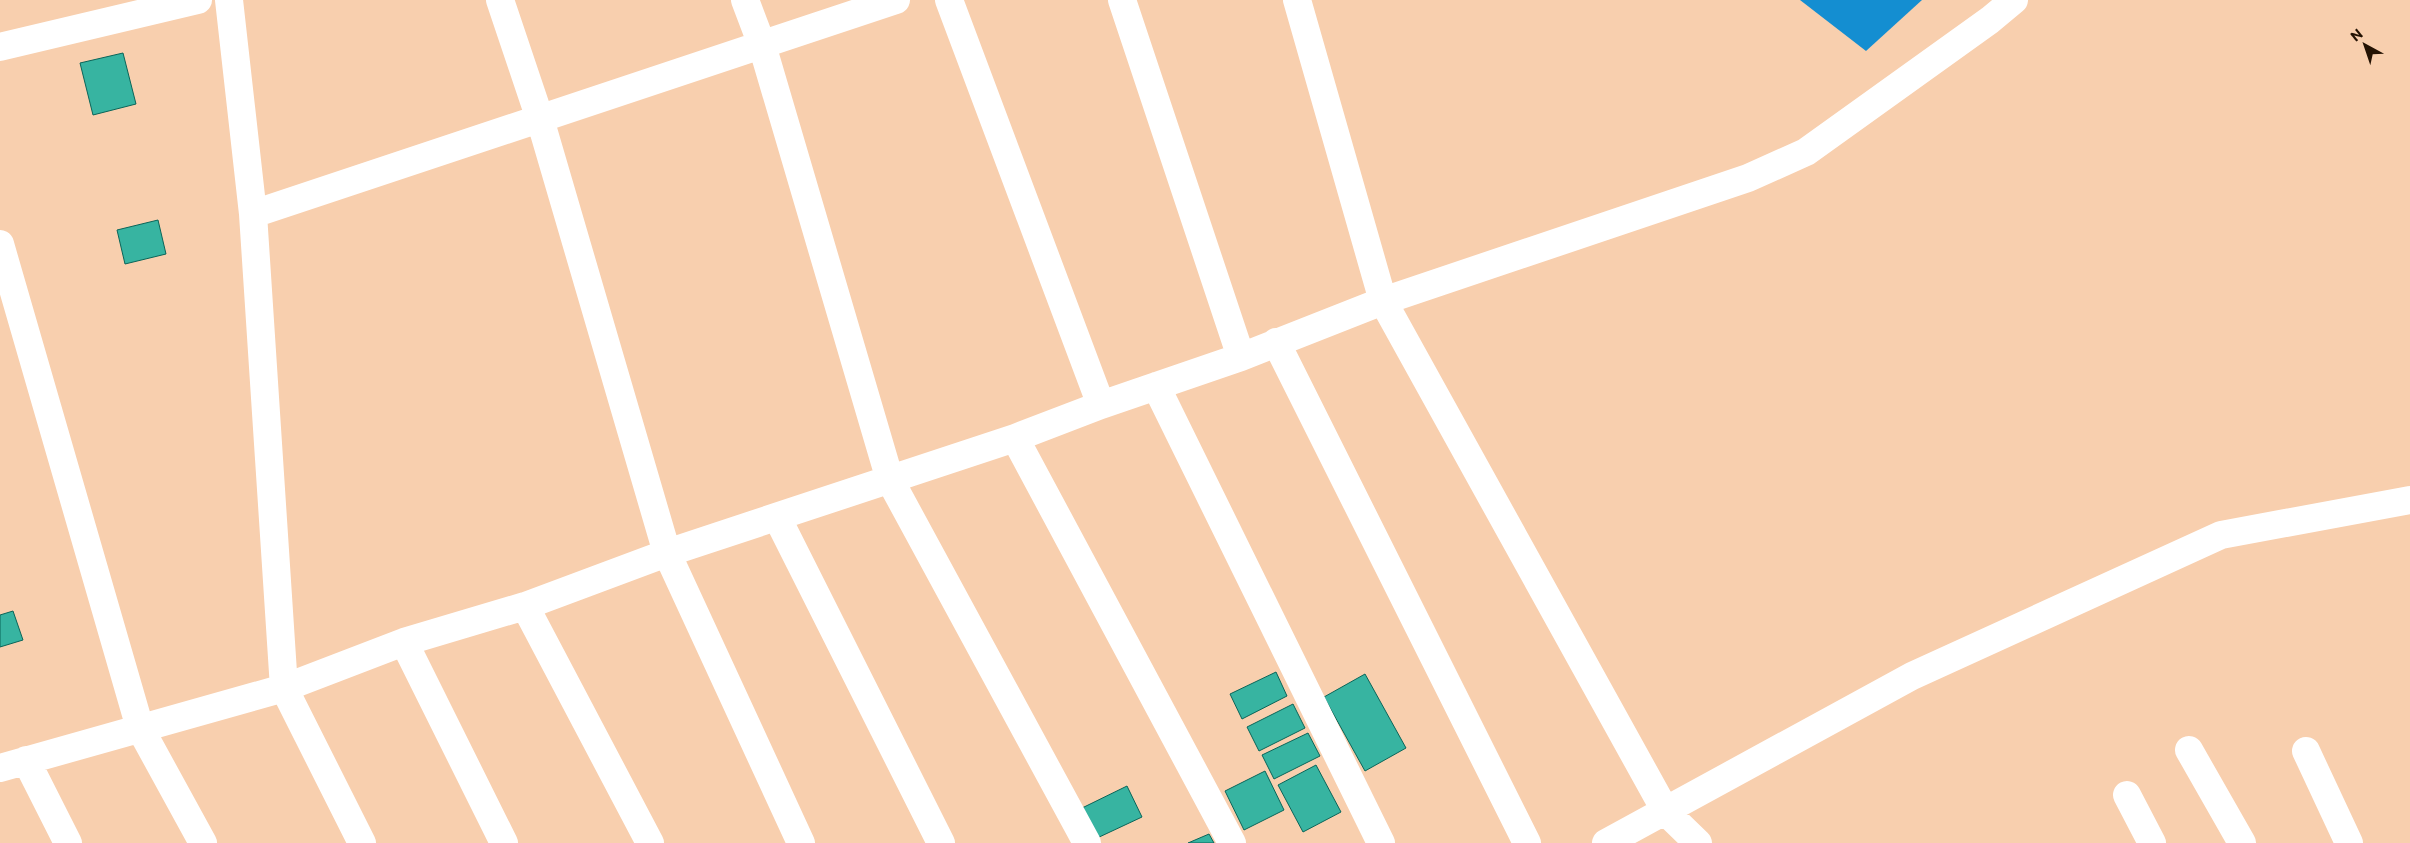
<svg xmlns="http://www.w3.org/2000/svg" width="2410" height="843" viewBox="0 0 2410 843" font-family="Commissioner,sans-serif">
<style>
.water{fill:#148ed1}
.building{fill:#37b4a1;stroke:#0a6559}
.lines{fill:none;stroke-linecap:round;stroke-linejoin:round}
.minor{stroke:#fff;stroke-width:28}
</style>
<rect width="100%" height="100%" fill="#f8cfae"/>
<!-- water -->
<path class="water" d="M1800 0H1922L1866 51Z"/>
<!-- building -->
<path class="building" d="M123 53 136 104 93 115 80 63Z
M158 220 166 254 125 264 117 230Z
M13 611 23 640 0 647V615Z
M1276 672 1287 696 1242 719 1230 694Z
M1365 674 1406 748 1365 771 1324 697Z
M1293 704 1305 728 1259 751 1247 727Z
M1308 733 1320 756 1274 779 1262 755Z
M1316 765 1341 812 1303 832 1278 785Z
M1265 771 1284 810 1244 830 1225 791Z
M1127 786 1142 817 1095 839 1080 809Z
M1209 834 1214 843H1188Z"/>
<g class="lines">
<!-- minor -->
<path class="minor" d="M229 0 253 214 284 688 362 843
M500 0 540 119 667 553 801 843
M745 0 762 45 890 480 1087 843
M949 0 1101 405
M1122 0 1241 357
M1297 0 1383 301 1666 812 1698 843
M0 47 198 0
M253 214 896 0
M0 244 140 728 203 843
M1276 342 1527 843
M1156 386 1381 843
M1015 438 1232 843
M777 517 941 843
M525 606 650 843
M404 642 504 843
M2189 750 2242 843
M2306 751 2349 843
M26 760 68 843
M0 768 284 688 404 642 525 606 667 553 1015 438 1101 405 1241 357 1383 301 1748 178 1806 152 1990 20 2014 0
M2127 795 2152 843
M1606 843 1912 676 2221 535 2410 500"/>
</g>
<!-- north arrow -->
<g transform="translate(2365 45) rotate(320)" stroke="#f8cfae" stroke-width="4" paint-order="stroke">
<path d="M0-4L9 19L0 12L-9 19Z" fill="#241203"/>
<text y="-8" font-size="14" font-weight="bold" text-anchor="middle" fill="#241203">N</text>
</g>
</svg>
